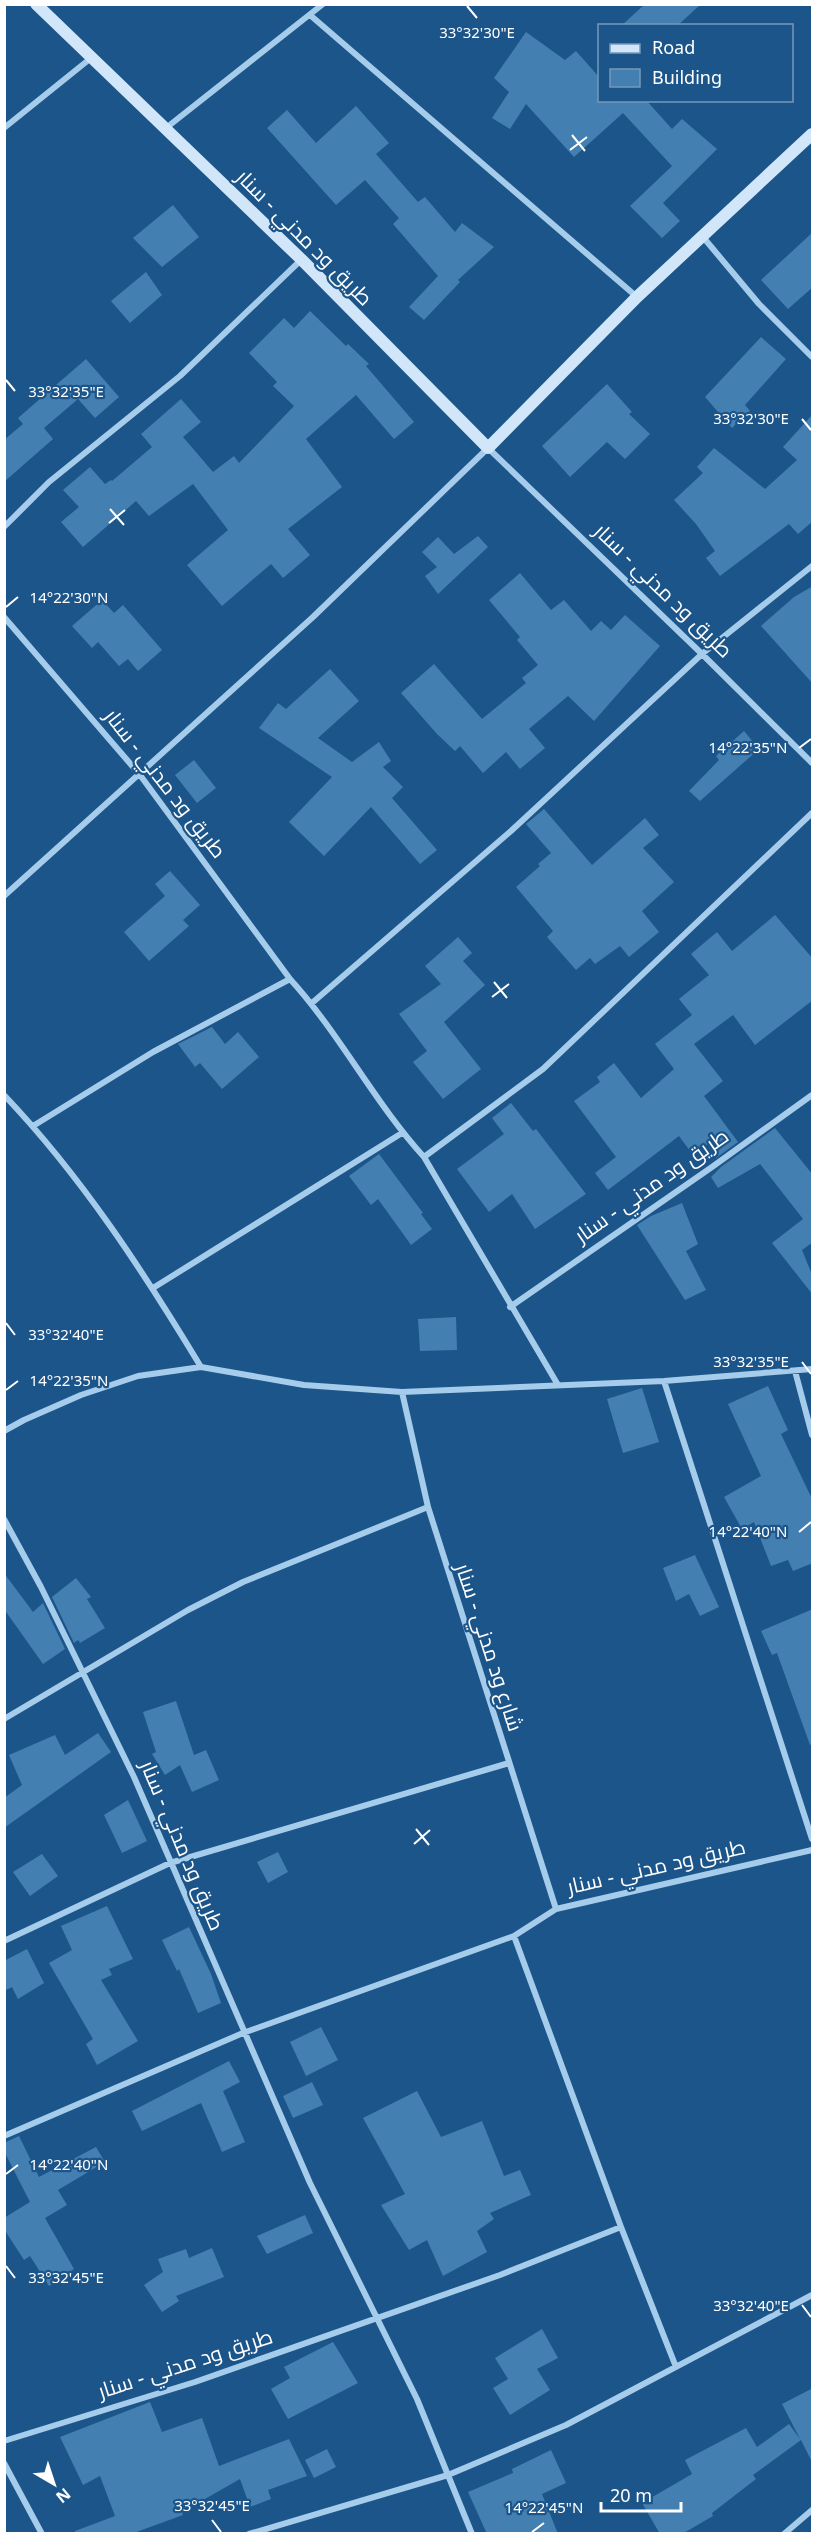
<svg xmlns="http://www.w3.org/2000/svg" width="817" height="2538" viewBox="0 0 817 2538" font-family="'Noto Sans',Cairo,sans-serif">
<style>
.building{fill:#447fb2}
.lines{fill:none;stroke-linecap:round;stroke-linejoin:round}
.street{stroke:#a6ccec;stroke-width:6}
.secondary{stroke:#d2e6f9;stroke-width:12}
.ticks{fill:none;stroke:#fff;stroke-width:2}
.labels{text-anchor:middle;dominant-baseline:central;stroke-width:4.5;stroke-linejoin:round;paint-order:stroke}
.street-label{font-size:21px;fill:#fff;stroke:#1c5589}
.ticks-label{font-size:15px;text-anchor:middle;fill:#fff;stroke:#1c5589;stroke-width:4.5;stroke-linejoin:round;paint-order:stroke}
</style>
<rect width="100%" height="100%" fill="#1c5589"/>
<!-- building -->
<path class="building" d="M645 4H701L677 26H621Z
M526 32 565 60 576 51 600 78V100H646L672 129 682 119 717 149 663 203 680 221 662 238 630 206 672 166 623 113 574 157 526 104 510 129 492 118 509 92 494 78Z
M356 106 389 143 376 154 418 202 425 197 455 232 462 223 494 247 458 280 460 282 424 320 409 307 438 276 393 224 399 218 365 180 336 205 267 128 287 110 316 143Z
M173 205 199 237 162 267 133 238Z
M813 232V287L788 309 761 280Z
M146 272 162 295 130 323 111 301Z
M310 311 346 346 348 344 369 364 366 366 414 422 394 439 356 395 306 439 342 487 288 529 310 555 283 578 271 564 222 606 187 565 228 530 193 484 149 516 136 501 83 547 61 522 79 507 63 490 90 467 105 484 111 480 112 481 152 447 141 434 181 399 201 422 183 437 213 472 234 456 239 463 294 406 273 386 277 382 249 353 284 318 294 328Z
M761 337 786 359 745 405 750 411 732 428 705 397Z
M86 359 119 397 95 418 78 399 44 428 53 439 4 482V440L23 424 18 418Z
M607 384 632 412 629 414 650 434 625 459 607 442 570 477 542 446Z
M813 414V521L798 534 789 524 720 576 706 558 715 551 696 524 674 500 703 473 697 467 714 448 765 489 797 460 783 447Z
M478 536 488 547 438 594 425 576 437 567 422 552 438 537 454 554Z
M520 573 551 610 564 600 591 631 601 621 611 630 625 615 660 646 594 721 568 696 529 729 545 748 520 769 506 752 483 773 460 746 455 751 437 734 401 693 434 664 482 719 526 683 522 678 538 665 517 640 520 637 489 600Z
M813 586V684L761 626 794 597Z
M102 600 114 613 123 605 162 650 138 671 128 659 119 666 98 642 92 648 72 626Z
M330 669 359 701 318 738 352 762 379 742 391 761 383 767 403 787 392 798 437 850 420 864 371 807 324 856 289 822 332 777 259 728 278 703 286 709Z
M744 731 759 749 700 801 689 791 719 760 716 756Z
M194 760 216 788 197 803 175 775Z
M544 809 592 865 645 818 659 835 643 848 674 882 642 911 659 932 629 957 620 946 595 964 590 958 576 970 547 937 553 931 516 887 540 866 538 864 551 853 526 824Z
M170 871 200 905 183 920 189 926 149 961 124 932 165 896 155 884Z
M775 915 813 959V1000L755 1045 733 1015 694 1044 723 1081 704 1096 738 1142 716 1158 708 1144 693 1155 679 1136 608 1190 595 1173 616 1157 574 1101 600 1082 597 1077 614 1063 641 1098 674 1069 655 1044 692 1015 679 999 709 975 691 954 717 932 732 951Z
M458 937 472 953 463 961 485 985 444 1022 481 1069 443 1099 413 1062 427 1051 399 1014 441 984 425 966Z
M212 1027 225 1044 238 1032 259 1057 222 1089 200 1063 195 1067 178 1044Z
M511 1103 533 1131 536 1129 586 1194 535 1229 512 1194 489 1212 457 1169 504 1134 492 1118Z
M775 1128 813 1175V1242L802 1250 813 1277V1295L772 1243 803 1219 760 1164 718 1188 711 1177 721 1167Z
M379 1154 423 1213 421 1214 432 1229 411 1245 378 1199 371 1205 349 1176Z
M682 1203 698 1244 686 1251 706 1290 685 1300 637 1225 651 1216Z
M456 1317 457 1350 420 1351 418 1319Z
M768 1386 788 1430 781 1434 813 1501V1563L793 1571 788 1560 771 1566 754 1522 742 1529 724 1497 761 1476 728 1404Z
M642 1388 659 1442 623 1453 607 1399Z
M695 1555 719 1607 700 1616 689 1594 676 1601 663 1568Z
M4 1573 33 1612 43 1603 65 1649 43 1664 4 1609Z
M76 1578 91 1597 87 1599 105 1628 80 1643 78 1640 74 1643 52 1597Z
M813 1609V1744L810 1745 777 1653 772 1655 761 1631Z
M176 1701 194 1755 206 1750 219 1780 192 1792 180 1765 165 1775 152 1754 156 1752 143 1712Z
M98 1733 111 1752 4 1828V1798L22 1785 9 1755 55 1735 65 1755Z
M128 1800 147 1841 122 1853 104 1815Z
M278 1852 288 1872 268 1883 257 1862Z
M42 1854 58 1876 30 1896 13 1872Z
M107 1906 133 1959 109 1969 112 1975 101 1980 138 2041 97 2065 86 2044 93 2039 49 1963 72 1950 61 1926Z
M189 1927 211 1974 221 2003 198 2013 179 1969 177 1971 162 1940Z
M27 1949 44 1983 18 1999 12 1987 4 1991V1961Z
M321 2027 338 2060 306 2076 290 2042Z
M229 2061 240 2082 223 2091 245 2142 222 2152 201 2103 142 2131 132 2111Z
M312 2082 323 2105 293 2118 283 2096Z
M417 2091 441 2137 482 2121 504 2176 520 2170 531 2195 490 2213 494 2219 477 2231 487 2252 443 2276 427 2240 409 2250 381 2205 405 2194 363 2118Z
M19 2136 39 2177 96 2147 105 2162 58 2190 67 2205 45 2218 74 2269 49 2286 30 2256 24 2260 4 2229V2218L30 2202 4 2151V2143Z
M305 2215 313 2233 267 2254 257 2236Z
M212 2248 224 2277 176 2296 179 2301 162 2312 144 2285 163 2272 158 2259 186 2249 189 2258Z
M542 2329 558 2358 537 2369 550 2390 510 2415 493 2388 508 2379 495 2358Z
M333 2342 358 2383 288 2419 271 2389 290 2378 284 2367Z
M813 2388V2464L801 2440 753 2475 756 2479 712 2513 713 2516 682 2534H660L642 2503 692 2474 685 2460 746 2428 757 2447 789 2424 800 2439 782 2404Z
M150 2402 162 2432 202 2418 219 2466 289 2439 307 2476 268 2490 271 2499 250 2507 240 2479 182 2512 183 2515 131 2534H75V2531L115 2516 100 2476 83 2485 60 2437Z
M327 2449 336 2467 314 2478 305 2460Z
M551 2450 566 2483 542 2494 558 2534H487L468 2492 513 2473 512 2469Z"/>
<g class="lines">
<!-- street -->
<path class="street" d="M310 15 637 297
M4 128 91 58
M166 128 323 4
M703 237 759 304 812 357
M4 527 49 482 180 376 301 260
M4 617 140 775 290 979C340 1034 374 1102 424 1157L558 1385
M4 896 313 617 488 448 702 654 812 763
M312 1003 511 831 702 654 812 566
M4 1095C82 1177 143 1271 201 1367
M33 1126 153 1052 290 979
M424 1157 543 1069 812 813
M153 1288 402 1133
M510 1307 712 1167 812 1095
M795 1371 812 1435
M664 1381 812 1839
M402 1392 428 1507 556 1909
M4 1431 24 1420 81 1395 138 1376 201 1367 304 1385 402 1392 664 1381 812 1369
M4 1519 41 1587 134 1777 310 2183 417 2399 472 2534
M4 1719 188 1610 243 1582 428 1507
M514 1936 621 2227 676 2367
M4 1941 170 1863 509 1763
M4 2136 243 2033 514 1936 556 1909 812 1850
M4 2441 195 2382 500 2275 621 2227
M4 2463 42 2534
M249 2534 448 2475 566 2425 812 2295
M784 2534 812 2510"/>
<!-- secondary -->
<path class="secondary" d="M36 4 302 260 488 448 637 297 812 134"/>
</g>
<!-- ticks -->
<path class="ticks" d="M467 6 477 18M572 135 585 151M570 150 587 137M6 380 15 391M802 419 811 430M110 509 124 525M109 523 125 510M6 607 18 597M799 748 811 739M494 982 507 998M492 997 509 984M6 1323 15 1335M802 1362 811 1374M6 1390 18 1381M799 1532 811 1522M416 1829 429 1845M414 1844 430 1830M6 2174 18 2165M6 2266 15 2278M802 2305 811 2317M212 2520 221 2532M532 2532 544 2523"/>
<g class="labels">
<!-- street labels -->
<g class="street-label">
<text transform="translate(305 237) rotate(45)">طريق ود مدني - سنار</text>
<text transform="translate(664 590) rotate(44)">طريق ود مدني - سنار</text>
<text transform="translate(166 783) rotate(52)">طريق ود مدني - سنار</text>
<text transform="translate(651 1185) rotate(-35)">طريق ود مدني - سنار</text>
<text transform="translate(490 1647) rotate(72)">شارع ود مدني - سنار</text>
<text transform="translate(183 1845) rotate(67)">طريق ود مدني - سنار</text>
<text transform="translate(656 1866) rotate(-13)">طريق ود مدني - سنار</text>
<text transform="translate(185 2363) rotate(-18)">طريق ود مدني - سنار</text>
</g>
</g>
<g class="ticks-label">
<text x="477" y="38">33°32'30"E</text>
<text x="66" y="397">33°32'35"E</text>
<text x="751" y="424">33°32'30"E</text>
<text x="69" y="603">14°22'30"N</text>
<text x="748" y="753">14°22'35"N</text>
<text x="66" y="1340">33°32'40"E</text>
<text x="751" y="1367">33°32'35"E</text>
<text x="69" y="1386">14°22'35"N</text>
<text x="748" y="1537">14°22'40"N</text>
<text x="69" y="2170">14°22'40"N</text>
<text x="66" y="2283">33°32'45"E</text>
<text x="751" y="2311">33°32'40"E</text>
<text x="212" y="2511">33°32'45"E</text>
<text x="544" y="2513">14°22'45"N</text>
</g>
<!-- border -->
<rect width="817" height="2538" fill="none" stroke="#ffffff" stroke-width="12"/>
<!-- legend -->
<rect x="598" y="24" width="195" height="78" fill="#1c5589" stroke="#7799b8" stroke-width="1.5"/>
<rect x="610" y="44" width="30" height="9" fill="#d2e6f9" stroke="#7799b8" stroke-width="1.5"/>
<text x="652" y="54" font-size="18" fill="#ffffff">Road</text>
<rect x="610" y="69" width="30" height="18" fill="#447fb2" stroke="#7799b8" stroke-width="1.5"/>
<text x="652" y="84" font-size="18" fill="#ffffff">Building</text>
<!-- north arrow -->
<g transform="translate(54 2484) rotate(141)" stroke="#1c5589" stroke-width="4.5" paint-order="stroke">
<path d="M0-4.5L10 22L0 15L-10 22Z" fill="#ffffff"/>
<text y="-9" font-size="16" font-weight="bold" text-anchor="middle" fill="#ffffff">N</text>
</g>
<!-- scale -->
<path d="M601 2502v9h80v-9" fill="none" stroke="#ffffff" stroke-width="3"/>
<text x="610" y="2502" font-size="18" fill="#ffffff" stroke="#1c5589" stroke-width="4.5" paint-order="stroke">20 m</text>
</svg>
